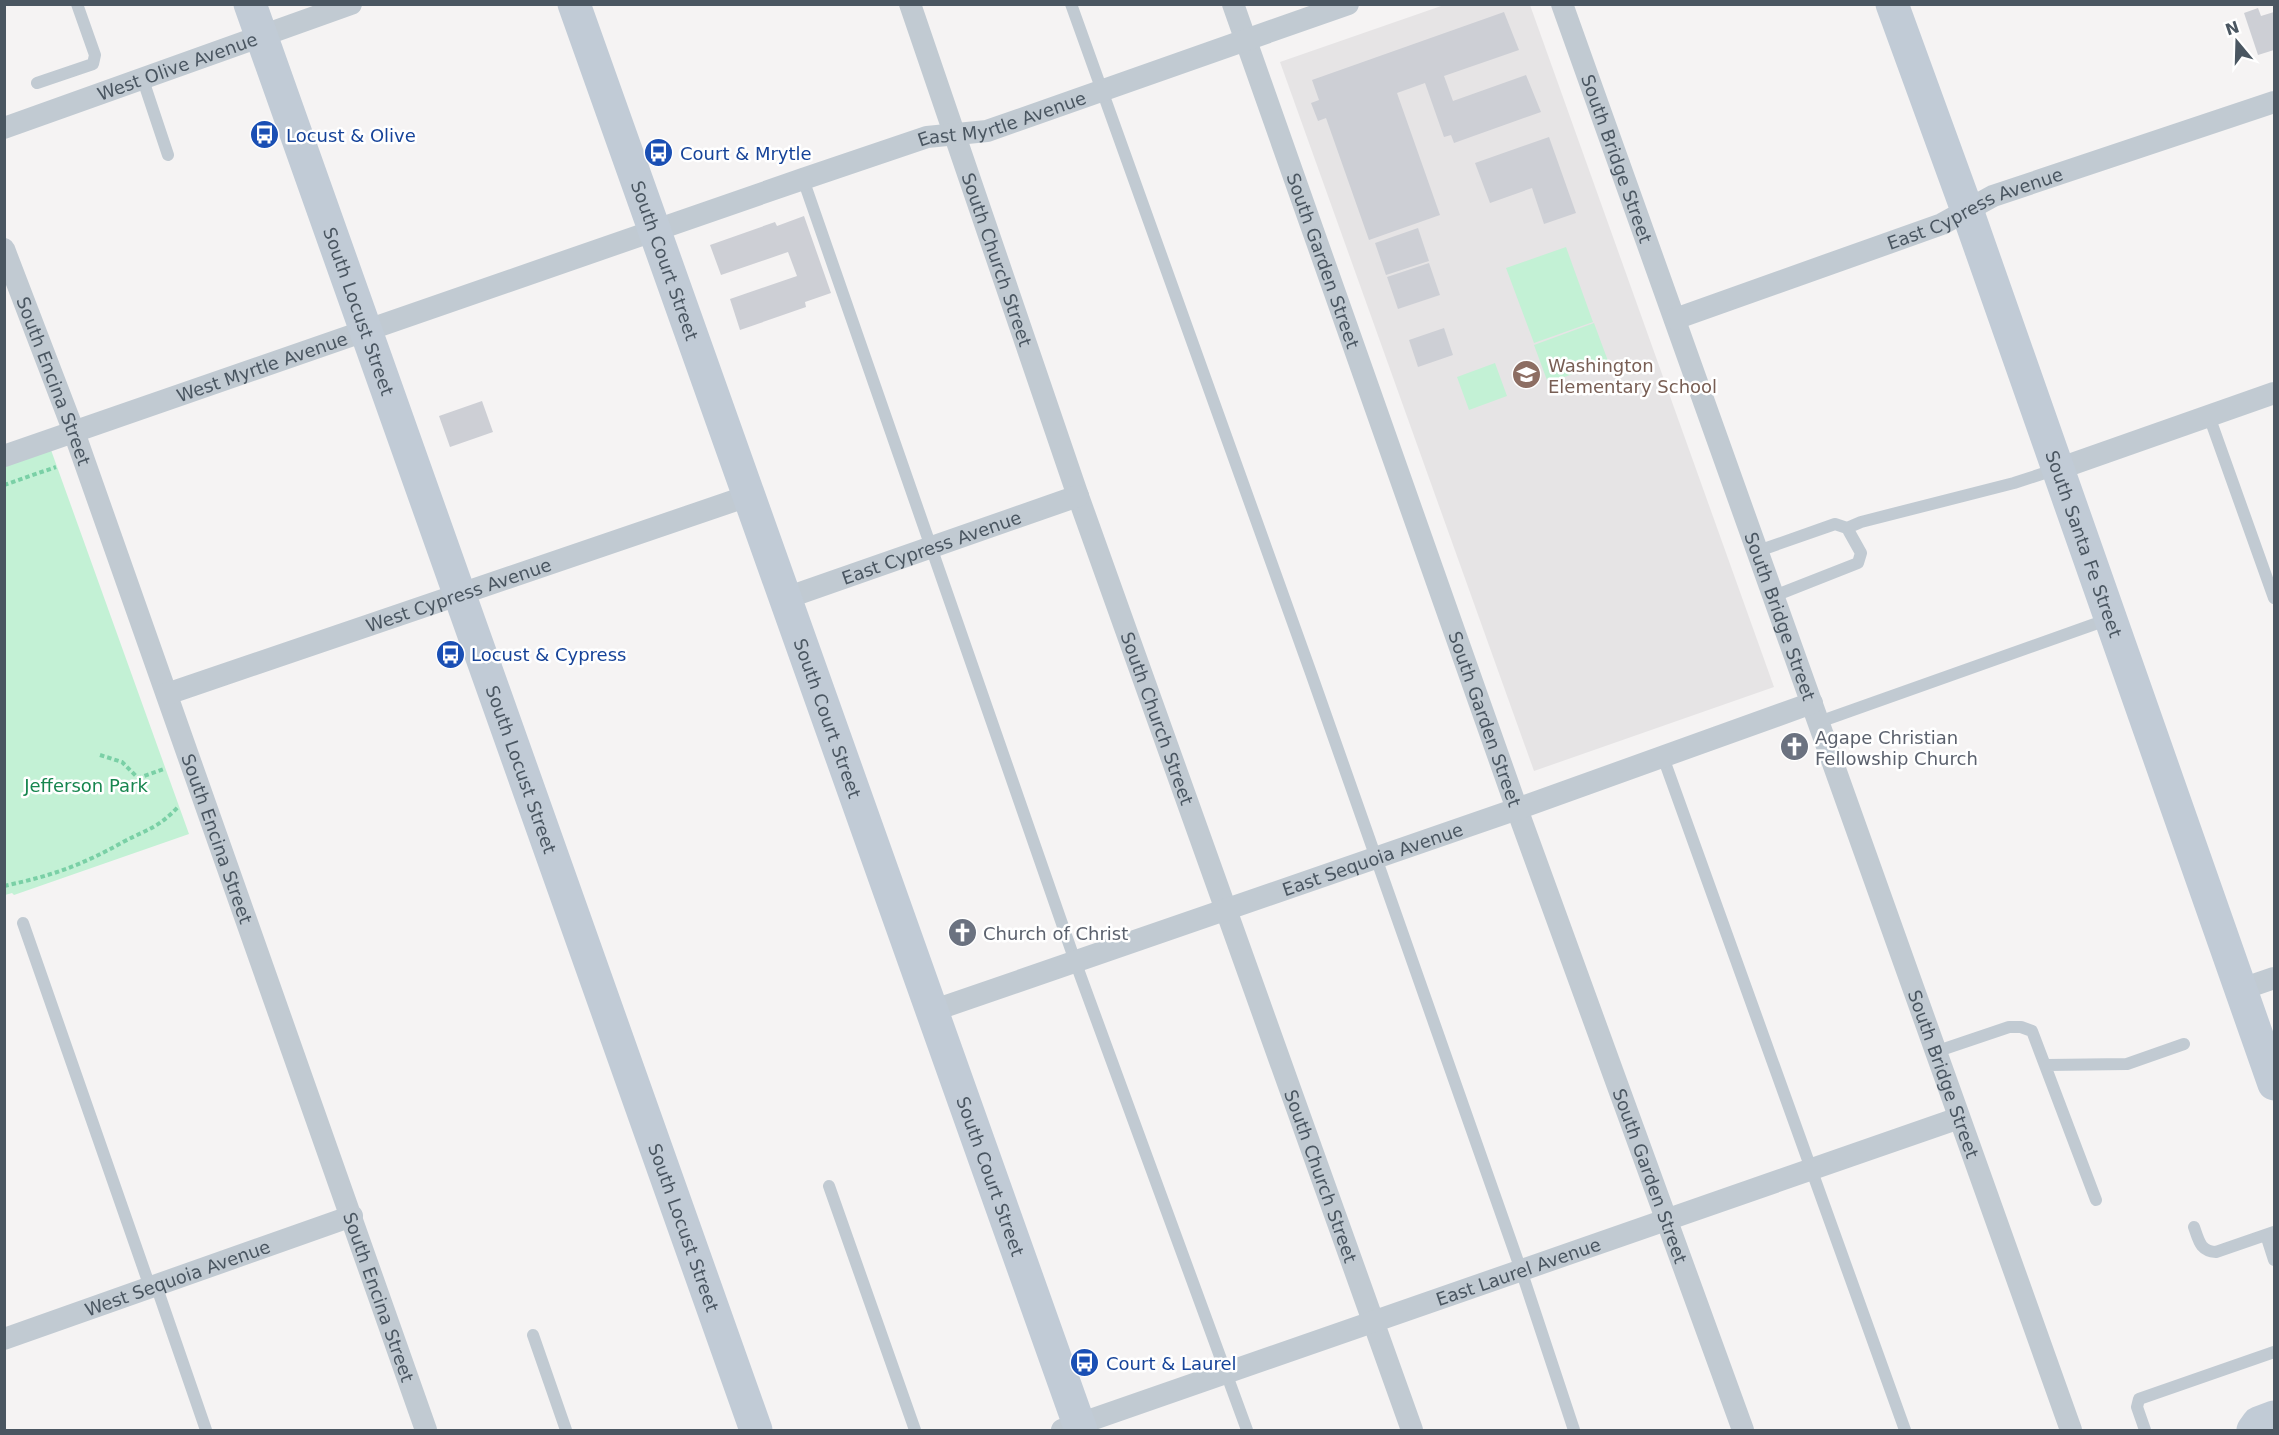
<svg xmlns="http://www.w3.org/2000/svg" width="2279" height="1435" viewBox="0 0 2279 1435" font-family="'DejaVu Sans',sans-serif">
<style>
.education{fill:#e6e4e5}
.green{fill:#c3f1d5}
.building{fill:#cdcfd5}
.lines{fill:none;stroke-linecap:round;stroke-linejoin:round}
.path{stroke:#7ad0a6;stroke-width:4;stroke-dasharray:4.5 3;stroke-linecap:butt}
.lane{stroke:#c1cad2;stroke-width:12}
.street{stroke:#c1cad2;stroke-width:22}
.secondary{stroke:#c1cbd6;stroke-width:33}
.labels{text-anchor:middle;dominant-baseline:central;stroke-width:5;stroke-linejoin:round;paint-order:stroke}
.street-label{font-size:18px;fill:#4a5661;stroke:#fff}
.transit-label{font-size:18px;fill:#164399;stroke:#fff;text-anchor:start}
.education-label{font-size:18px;fill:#785e54;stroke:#fff;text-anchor:start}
.worship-label{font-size:18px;fill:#5b616d;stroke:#fff;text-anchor:start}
.park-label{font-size:18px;fill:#17864f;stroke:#fff}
</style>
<rect width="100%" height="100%" fill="#f5f3f3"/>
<!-- education -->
<path class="education" d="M1444 5H1530L1774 687 1534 771 1280 62Z"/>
<!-- green -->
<path class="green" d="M1566 247 1593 322 1534 343 1506 268Z
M1594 323 1608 361 1548 383 1534 345Z
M1495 363 1507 396 1469 410 1457 377Z
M51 450 189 834 14 895 12 893 5 895V466Z"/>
<!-- building -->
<path class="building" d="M2258 8 2261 16 2274 12V50L2258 55 2244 13Z
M1504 12 1519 50 1444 76 1453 101 1526 75 1541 112 1454 143 1451 135 1444 137 1425 83 1397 93 1440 215 1369 240 1326 118 1318 121 1311 103 1319 100 1312 80Z
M1549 137 1576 213 1544 224 1532 188 1490 203 1475 163Z
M804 216 831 293 805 302 806 307 740 330 730 299 797 276 788 252 721 275 710 245 775 222 777 226Z
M1418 228 1429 261 1386 275 1375 243Z
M1429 263 1440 295 1398 309 1387 277Z
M1444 328 1453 355 1418 367 1409 340Z
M482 401 493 432 450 447 439 416Z"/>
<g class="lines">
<!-- path -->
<path class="path" d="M4 485 56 467
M100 755 122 762 138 778 164 769
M4 886C54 875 80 866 125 841 148 829 158 828 178 807"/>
<!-- lane -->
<path class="lane" d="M1071 4 1311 673 1521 1270 1574 1430
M143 80 168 155
M37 83 93 64 95 55 77 4
M803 179 1075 961 1247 1430
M2209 416 2274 598
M1847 528 1861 522 2014 483 2057 469
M1758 551 1835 524 1847 528 1861 553 1858 563 1774 596
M1819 722 2109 619
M1663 757 1905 1430
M23 923 150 1287
M1935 1052 2009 1027H2021L2032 1031 2096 1200
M2047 1065 2127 1064 2184 1044
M829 1186 915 1430
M2194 1227C2199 1241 2200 1251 2216 1252L2274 1232
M2266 1235 2274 1260
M156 1285 206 1430
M533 1335 566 1430
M2145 1430 2137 1407 2139 1399 2274 1352"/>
<!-- street -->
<g class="street">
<path id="s1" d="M910 4 1078 496 1412 1430"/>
<path id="s2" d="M1233 4 1517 809 1743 1430"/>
<path id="s3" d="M1562 4 2071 1430"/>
<path id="s4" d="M4 128 351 4"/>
<path id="s5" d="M4 249 74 432 426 1430"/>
<path id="s6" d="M1675 319 1942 224 1993 196 2274 102"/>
<path id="s7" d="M4 456 803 179 927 137 987 131 1348 4"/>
<path d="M2058 469 2274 393"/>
<path id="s8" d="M786 598 1078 496"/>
<path id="s9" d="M167 694 748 496"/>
<path d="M2242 989 2274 978"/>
<path id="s10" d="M932 1011 1517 809 1812 703"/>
<path id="s11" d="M4 1339 352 1216"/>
<path id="s12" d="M1062 1430 1959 1118"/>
</g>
<!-- secondary -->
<g class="secondary">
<path id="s13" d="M250 4 756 1430"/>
<path id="s14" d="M574 4 1081 1430"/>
<path id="s15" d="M1892 4 1967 210 2274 1084"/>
<path d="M2253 1430 2258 1423 2274 1417"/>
</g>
</g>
<!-- icons -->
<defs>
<symbol id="bus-disc" viewBox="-11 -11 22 22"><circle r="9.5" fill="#1a4fb4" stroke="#fff"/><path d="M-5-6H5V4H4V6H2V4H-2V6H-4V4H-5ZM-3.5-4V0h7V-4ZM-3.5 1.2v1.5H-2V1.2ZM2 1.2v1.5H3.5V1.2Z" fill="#fff"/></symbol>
<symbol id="school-disc" viewBox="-11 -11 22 22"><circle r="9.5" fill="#8d6e63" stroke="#fff"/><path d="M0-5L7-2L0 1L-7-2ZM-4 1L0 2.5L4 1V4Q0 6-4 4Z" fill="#fff"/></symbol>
<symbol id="church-disc" viewBox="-11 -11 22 22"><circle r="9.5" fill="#6b7280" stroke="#fff"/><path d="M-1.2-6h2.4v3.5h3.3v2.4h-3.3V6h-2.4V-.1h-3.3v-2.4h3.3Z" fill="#fff"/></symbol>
</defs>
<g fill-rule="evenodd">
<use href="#bus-disc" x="248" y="118" width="33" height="33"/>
<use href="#bus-disc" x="642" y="136" width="33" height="33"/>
<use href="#school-disc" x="1510" y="358" width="33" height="33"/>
<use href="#bus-disc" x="434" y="638" width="33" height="33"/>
<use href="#church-disc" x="1778" y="730" width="33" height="33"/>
<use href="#church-disc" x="946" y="916" width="33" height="33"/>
<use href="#bus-disc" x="1068" y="1346" width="33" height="33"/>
</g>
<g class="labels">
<!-- street labels -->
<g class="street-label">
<text stroke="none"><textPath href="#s4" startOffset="184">West Olive Avenue</textPath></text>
<text stroke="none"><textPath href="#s7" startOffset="1054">East Myrtle Avenue</textPath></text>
<text stroke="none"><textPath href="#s3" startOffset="164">South Bridge Street</textPath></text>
<text stroke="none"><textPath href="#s6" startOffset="320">East Cypress Avenue</textPath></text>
<text stroke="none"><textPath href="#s14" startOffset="272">South Court Street</textPath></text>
<text stroke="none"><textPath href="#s1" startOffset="270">South Church Street</textPath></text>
<text stroke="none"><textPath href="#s2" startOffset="272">South Garden Street</textPath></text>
<text stroke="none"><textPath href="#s13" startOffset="326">South Locust Street</textPath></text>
<text stroke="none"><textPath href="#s7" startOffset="273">West Myrtle Avenue</textPath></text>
<text stroke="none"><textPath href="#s5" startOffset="141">South Encina Street</textPath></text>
<text stroke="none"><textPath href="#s15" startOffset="573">South Santa Fe Street</textPath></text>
<text stroke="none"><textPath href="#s8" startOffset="154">East Cypress Avenue</textPath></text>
<text stroke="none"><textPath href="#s9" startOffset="308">West Cypress Avenue</textPath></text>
<text stroke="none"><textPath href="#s3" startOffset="650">South Bridge Street</textPath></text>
<text stroke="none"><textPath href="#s14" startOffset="758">South Court Street</textPath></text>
<text stroke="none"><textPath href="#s1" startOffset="756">South Church Street</textPath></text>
<text stroke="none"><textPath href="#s2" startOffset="758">South Garden Street</textPath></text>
<text stroke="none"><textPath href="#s13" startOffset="812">South Locust Street</textPath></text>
<text stroke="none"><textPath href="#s5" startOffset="627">South Encina Street</textPath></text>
<text stroke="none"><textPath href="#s10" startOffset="466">East Sequoia Avenue</textPath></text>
<text stroke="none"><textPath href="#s3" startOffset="1136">South Bridge Street</textPath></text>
<text stroke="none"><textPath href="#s14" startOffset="1244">South Court Street</textPath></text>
<text stroke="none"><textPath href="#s1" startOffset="1242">South Church Street</textPath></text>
<text stroke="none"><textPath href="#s2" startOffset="1244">South Garden Street</textPath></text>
<text stroke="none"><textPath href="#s13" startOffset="1298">South Locust Street</textPath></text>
<text stroke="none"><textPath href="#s12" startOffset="483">East Laurel Avenue</textPath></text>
<text stroke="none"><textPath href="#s11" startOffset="184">West Sequoia Avenue</textPath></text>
<text stroke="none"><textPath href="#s5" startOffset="1113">South Encina Street</textPath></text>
</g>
<!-- transit labels -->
<g class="transit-label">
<text x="286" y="135">Locust &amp; Olive</text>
<text x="680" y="153">Court &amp; Mrytle</text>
<text x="471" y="654">Locust &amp; Cypress</text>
<text x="1106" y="1363">Court &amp; Laurel</text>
</g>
<!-- education labels -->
<g class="education-label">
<text x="1548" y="365">Washington<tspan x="1548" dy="21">Elementary School</tspan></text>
</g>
<!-- worship labels -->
<g class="worship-label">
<text x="1815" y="737">Agape Christian<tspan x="1815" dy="21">Fellowship Church</tspan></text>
<text x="983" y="933">Church of Christ</text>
</g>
<!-- park labels -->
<g class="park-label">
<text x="86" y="785">Jefferson Park</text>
</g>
</g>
<!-- border -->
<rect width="2279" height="1435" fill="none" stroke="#4a5661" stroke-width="12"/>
<!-- north arrow -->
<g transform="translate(2237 42) rotate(341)" stroke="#ffffff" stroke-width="4.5" paint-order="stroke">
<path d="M0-4.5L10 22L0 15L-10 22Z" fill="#4a5661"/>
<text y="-9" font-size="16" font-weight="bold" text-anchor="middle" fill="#4a5661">N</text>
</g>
</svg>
